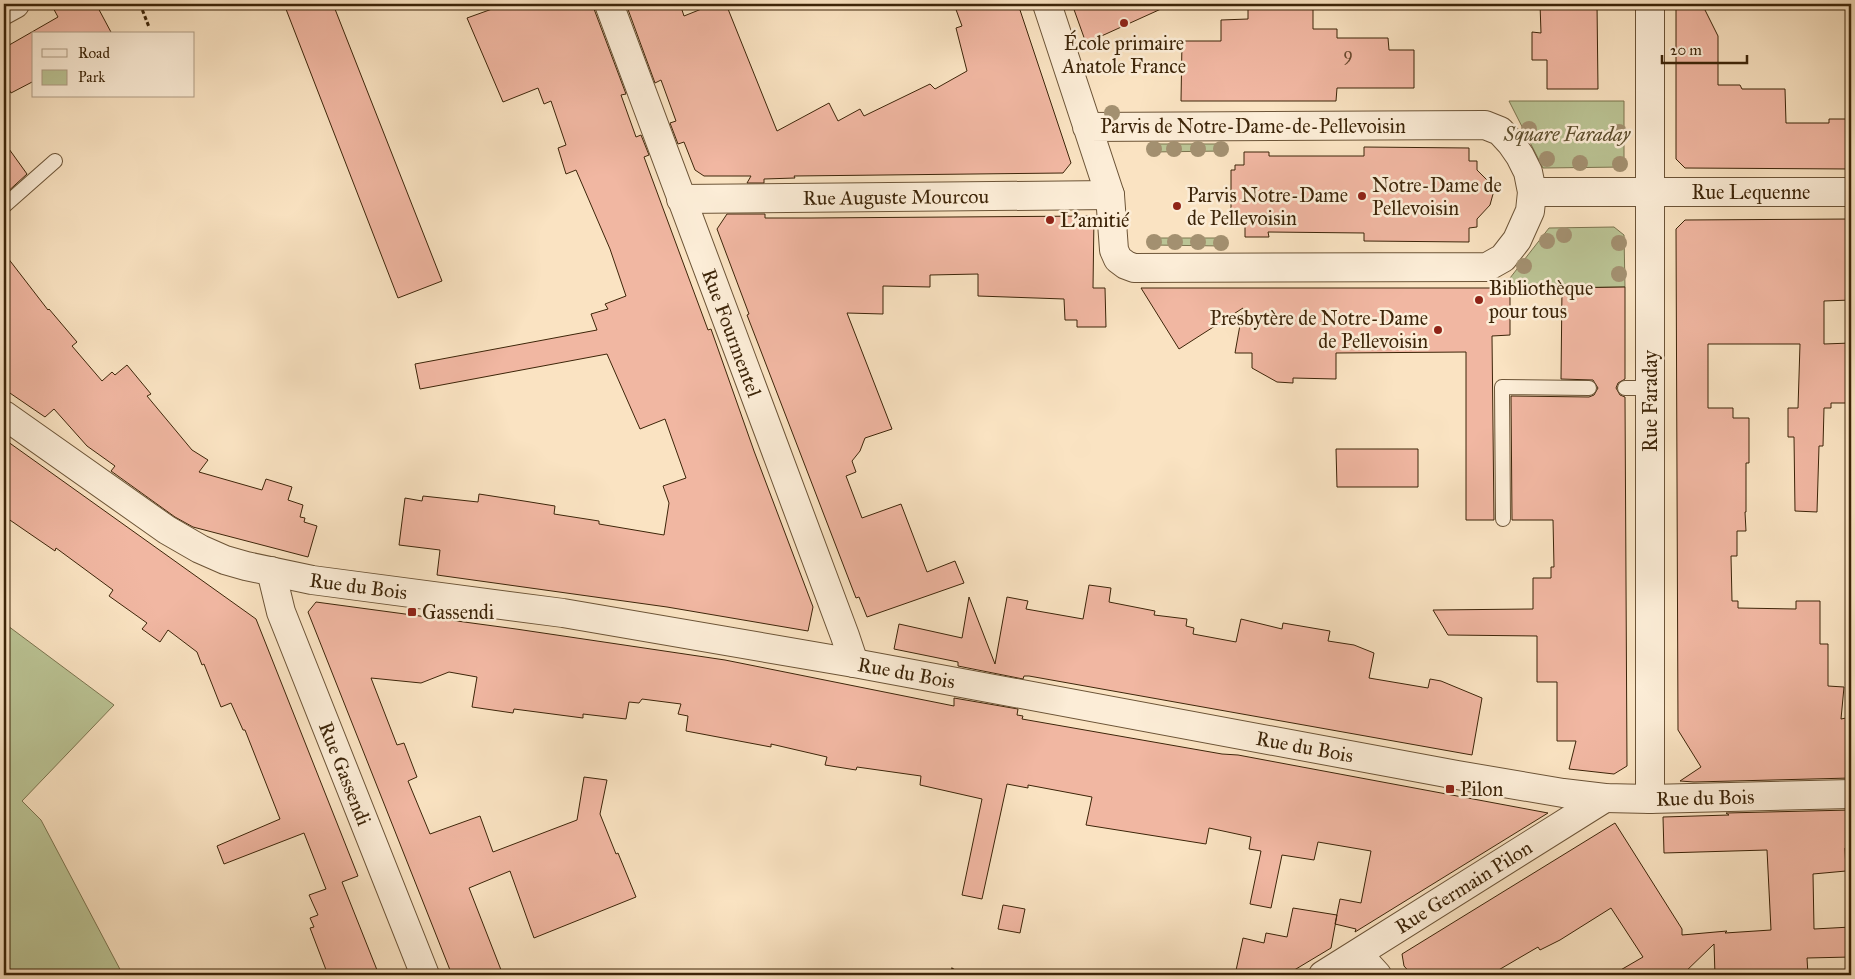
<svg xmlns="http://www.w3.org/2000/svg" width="1855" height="979" viewBox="0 0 1855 979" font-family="'IM FELL Great Primer',serif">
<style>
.green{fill:#bbc495;stroke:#7c744f}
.building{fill:#f1b7a2;stroke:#3d2509}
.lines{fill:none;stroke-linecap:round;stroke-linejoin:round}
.service-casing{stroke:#6c5437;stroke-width:16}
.minor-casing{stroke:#6c5437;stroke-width:30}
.path{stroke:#3d2509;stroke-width:3;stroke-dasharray:4 2.5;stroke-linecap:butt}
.service{stroke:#fcedd7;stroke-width:14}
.minor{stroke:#fcedd7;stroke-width:28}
.tree{fill:#a39070}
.poi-dot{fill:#8f2418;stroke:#fcedd7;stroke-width:2}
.labels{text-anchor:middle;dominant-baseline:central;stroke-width:5;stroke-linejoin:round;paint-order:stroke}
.number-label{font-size:18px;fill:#6a4a2f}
.poi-label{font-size:20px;fill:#3d2509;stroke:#fcedd7;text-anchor:start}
.street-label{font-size:20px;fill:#3d2509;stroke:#fcedd7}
.park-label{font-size:20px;font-style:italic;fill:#5c4d2c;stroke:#fcedd7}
</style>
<rect width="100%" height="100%" fill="#fae3c2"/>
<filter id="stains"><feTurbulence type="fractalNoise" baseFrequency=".004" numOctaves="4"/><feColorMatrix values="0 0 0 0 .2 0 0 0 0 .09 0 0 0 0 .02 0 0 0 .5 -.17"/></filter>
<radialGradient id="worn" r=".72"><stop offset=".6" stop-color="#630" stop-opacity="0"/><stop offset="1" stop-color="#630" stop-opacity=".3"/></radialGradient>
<!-- green -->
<path class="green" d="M1509 101H1624V167L1543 168Z
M1151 144H1223V151L1151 152Z
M1614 227 1624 235 1625 287 1510 288V278L1549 228Z
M1152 238H1224L1223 246 1152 245Z
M4 623 114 705 22 801 41 820 123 975H4Z"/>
<!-- building -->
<path class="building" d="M51 4H96L112 34H34V81L11 93 4 80V48L58 17Z
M284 4H333L442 281 398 298Z
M506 4H594V9L626 94 621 95 636 137 641 135 649 155 644 157 708 330 711 329 754 451 813 607 808 631 667 607 437 575 440 550 399 545 405 498 422 501 423 496 478 502 479 494 524 501 555 506 554 514 599 521V524L664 535 669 503 663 486 686 478 665 419 640 429 607 354 420 389 415 364 597 330 591 314 608 309 605 304 626 296 610 249 576 170 566 174 558 148 566 145 551 101 544 104 538 88 503 102 467 18Z
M626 4H680L684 16 714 4H726L777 131 829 103 838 121 860 109 864 116 930 84 935 89 967 71 956 28 962 26 954 4H1018L1071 163 1063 173 794 176 795 178 764 179V183H747L751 176H704L695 170 684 142 678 144 670 123 676 121 661 80 655 83Z
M1072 4H1172L1086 43Z
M1248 4H1313V29H1337V38H1388L1389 50H1414V88H1337L1336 101H1181L1182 41H1221V20L1248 19Z
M1540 4H1597L1598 89H1547V60H1532V32L1541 33Z
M1676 4H1702L1718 36V85H1740L1742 89H1785L1786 123H1829V119H1851V169L1685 168 1676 159Z
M4 142 27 174 4 195Z
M1364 147 1469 148V161H1477V170L1490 183 1493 194 1490 205 1477 219V227L1469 228V242L1364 241V233L1268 232 1269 237H1245V224H1235V218H1231V170H1235V165H1244V152H1269V156H1364Z
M727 214H765V218H811L1094 216 1093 288H1105L1106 327H1077V320H1065L1064 299 978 296V274L930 275V287L883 286V314L847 313 892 429 865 438 860 451 852 461 856 472 846 476 862 518 901 504 927 572 955 561 964 583 867 617 859 597 856 598 747 315 749 314 717 229Z
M1851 219V300L1824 301V344L1851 343V403H1831V408H1824L1823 446H1819L1817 512 1795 511 1794 437H1788V408H1798L1800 344H1708V408H1733V418H1749V463H1746V512H1745L1746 531H1737V556H1731L1732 601H1738V608L1796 609V601H1820V644H1828V686L1844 687 1841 719 1846 718 1847 734H1851V778L1694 782 1680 781 1701 767 1678 730 1676 229 1685 220Z
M4 253 48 310 49 309 77 342 72 346 102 381 112 372 115 375 127 365 151 394 147 396 192 450 208 460 199 472 262 490 266 479 292 487 288 500 303 505 300 517 305 518 304 522 317 526 308 557 193 527 175 517 111 471 115 466 87 446 54 409 45 417 4 389Z
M1625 287V379L1618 383 1616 388 1620 395 1625 397 1627 766 1614 774 1569 769 1576 741H1557V682H1537V636L1448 635 1433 610 1533 609V578H1551V567H1554L1553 520H1512L1511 396 1589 397 1594 395 1598 388 1593 380 1561 379 1562 288Z
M1141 288H1510V335L1492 336 1494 520H1466V352L1336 353V379L1293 378V383L1277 382 1252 368V353H1235L1243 308 1179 349Z
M4 439 256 619 358 876 342 882 379 975H328L310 928 314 927 310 918 318 915 309 895 326 889 304 833 224 864 217 846 280 819 245 730H243L231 703 221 707 204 664 202 665 197 652 168 630 160 642 142 629 147 623 109 596 113 590 56 548 55 551 4 516Z
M1336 449H1418V487H1337Z
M1089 585 1111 588 1109 602 1155 611 1154 615 1187 619 1186 626 1194 628 1193 634 1236 642 1241 619 1282 629 1283 623 1330 631 1328 641 1354 645 1374 653 1369 678 1428 688 1430 679 1441 681 1482 698 1472 755 1029 676H1024L1023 679 958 666V662L894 649 899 624 962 638 969 597 995 664 1007 597 1028 601 1026 609 1083 619Z
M316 602 516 629 725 660 954 706V698L1018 709 1017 715 1023 716 1022 719 1222 754 1238 755 1548 813 1355 932 1356 929 1335 924 1340 899 1361 903 1371 851 1318 842 1314 860 1282 855 1271 908 1250 904 1261 851 1249 849 1251 837 1209 828 1206 844 1086 825 1092 797 1028 785V788L1007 784 982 899 962 895 982 799 920 785 921 776 857 767 856 770 825 765 827 757 771 744V747L686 731 688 716 678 714 681 704 642 699 639 703 629 702 626 719 583 714V718L514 709 513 713 472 707 477 677 449 672 421 683 371 678 397 745 404 743 417 777 408 781 430 834 480 816 493 852 577 820 584 777 607 780 600 814 616 854 618 853 636 897 534 938 510 871 469 888 503 975H452L308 612Z
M1851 810V848H1845L1846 871 1813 874 1814 929 1851 927V957L1807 958 1808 975H1715L1714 944 1682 975H1612L1643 957 1611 908 1560 940 1540 950 1538 947 1490 975H1412L1404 966 1402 954 1615 823 1682 929V935L1727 931 1725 933 1771 930 1767 850 1664 853 1663 817 1729 815 1726 813Z
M1003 905 1025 909 1020 933 998 929Z
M1293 908 1337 915 1331 948 1286 975H1235L1243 938 1264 943 1266 933 1287 937Z"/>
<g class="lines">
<defs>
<path id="service" d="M4 206 55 161
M1625 388H1650
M1503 519 1502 387 1589 388"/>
<g id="minor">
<path id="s1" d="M609 4 845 636 854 663"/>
<path d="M1047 4 1110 195 1114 250 1118 259 1126 265 1134 268 1487 267 1503 258 1517 240 1530 211 1532 192 1528 172 1520 156 1511 143 1500 131 1485 125 1087 127"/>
<path d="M4 10 15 4"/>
<path id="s2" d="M1532 192H1851"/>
<path id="s3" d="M681 199 1110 195"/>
<path id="s4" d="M4 415 167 530 200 549 225 560 246 566 312 580 563 613 854 663 1457 775 1563 793 1605 798 1650 799 1851 794"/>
<path id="s5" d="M271 571 281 612 425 975"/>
<path d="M1650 799V4"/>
<path d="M1358 954 1377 975"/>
<path id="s6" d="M1323 975 1605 798"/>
</g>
</defs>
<!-- service casing -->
<use href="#service" class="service-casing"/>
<!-- minor casing -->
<use href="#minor" class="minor-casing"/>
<!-- path -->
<path class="path" d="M140 4 149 27
M949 975 953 968"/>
<!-- service -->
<use href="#service" class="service"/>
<!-- minor -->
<use href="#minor" class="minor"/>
</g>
<!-- trees -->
<g class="tree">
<circle cx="1112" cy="113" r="8"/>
<circle cx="1529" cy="129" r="8"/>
<circle cx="1619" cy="132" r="8"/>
<circle cx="1154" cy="149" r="8"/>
<circle cx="1174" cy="149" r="8"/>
<circle cx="1198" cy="149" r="8"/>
<circle cx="1221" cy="149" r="8"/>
<circle cx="1547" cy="159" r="8"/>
<circle cx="1580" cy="163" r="8"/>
<circle cx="1620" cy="164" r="8"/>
<circle cx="1564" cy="235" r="8"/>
<circle cx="1547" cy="241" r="8"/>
<circle cx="1154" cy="242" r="8"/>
<circle cx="1175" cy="242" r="8"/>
<circle cx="1198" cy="242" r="8"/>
<circle cx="1221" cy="243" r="8"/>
<circle cx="1619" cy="243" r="8"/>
<circle cx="1524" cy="266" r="8"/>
<circle cx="1619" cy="274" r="8"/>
</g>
<!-- markers -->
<g class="poi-dot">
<circle cx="1124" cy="23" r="5"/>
<circle cx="1362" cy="196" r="5"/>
<circle cx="1177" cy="206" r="5"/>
<circle cx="1050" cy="220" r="5"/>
<circle cx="1479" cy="300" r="5"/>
<circle cx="1438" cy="330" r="5"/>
<rect x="407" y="607" width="10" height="10" rx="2.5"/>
<rect x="1445" y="784" width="10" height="10" rx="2.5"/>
</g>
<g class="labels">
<!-- number labels -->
<g class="number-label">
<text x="1348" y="54">9</text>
</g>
<!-- poi labels -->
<g class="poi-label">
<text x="1124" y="43" text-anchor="middle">École primaire<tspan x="1124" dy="23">Anatole France</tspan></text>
<text x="1372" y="185">Notre-Dame de<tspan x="1372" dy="23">Pellevoisin</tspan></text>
<text x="1187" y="195">Parvis Notre-Dame<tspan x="1187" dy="23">de Pellevoisin</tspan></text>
<text x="1060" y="220">L'amitié</text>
<text x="1489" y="288">Bibliothèque<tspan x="1489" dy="23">pour tous</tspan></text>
<text x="1428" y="318" text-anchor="end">Presbytère de Notre-Dame<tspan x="1428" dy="23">de Pellevoisin</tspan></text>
<text x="422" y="612">Gassendi</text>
<text x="1460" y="789">Pilon</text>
</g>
<!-- street labels -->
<g class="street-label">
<text x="1253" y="126">Parvis de Notre-Dame-de-Pellevoisin</text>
<text stroke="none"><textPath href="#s2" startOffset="219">Rue Lequenne</textPath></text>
<text stroke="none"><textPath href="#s3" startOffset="215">Rue Auguste Mourcou</textPath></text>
<text stroke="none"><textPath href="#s1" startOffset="351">Rue Fourmentel</textPath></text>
<text transform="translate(1650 401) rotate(-90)">Rue Faraday</text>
<text stroke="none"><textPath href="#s4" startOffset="401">Rue du Bois</textPath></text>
<text stroke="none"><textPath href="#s4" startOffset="956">Rue du Bois</textPath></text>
<text stroke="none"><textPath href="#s4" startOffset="1361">Rue du Bois</textPath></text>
<text stroke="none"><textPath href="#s5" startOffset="216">Rue Gassendi</textPath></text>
<text stroke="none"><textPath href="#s4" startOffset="1766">Rue du Bois</textPath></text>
<text stroke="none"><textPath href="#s6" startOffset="166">Rue Germain Pilon</textPath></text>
</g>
<!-- park labels -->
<g class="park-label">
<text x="1567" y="134">Square Faraday</text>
</g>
</g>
<!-- margin -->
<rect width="1855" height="979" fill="none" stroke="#fae3c2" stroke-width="20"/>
<rect x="5" y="5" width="1845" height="969" fill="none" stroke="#3d2509" stroke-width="2.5"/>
<rect x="10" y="10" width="1835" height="959" fill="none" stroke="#3d2509"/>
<!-- legend -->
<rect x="32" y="32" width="162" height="65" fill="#fcedd7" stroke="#b09d85"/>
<rect x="42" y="49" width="25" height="8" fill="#fcedd7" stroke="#b09d85"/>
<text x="78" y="58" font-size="15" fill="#3d2509">Road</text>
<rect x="42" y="70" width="25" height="15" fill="#bbc495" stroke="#b09d85"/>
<text x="78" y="82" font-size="15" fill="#3d2509">Park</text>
<!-- scale -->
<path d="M1662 55v8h85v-8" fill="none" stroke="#3d2509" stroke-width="2.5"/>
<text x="1670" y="55" font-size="15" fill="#3d2509" stroke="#fcedd7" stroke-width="4" paint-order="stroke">20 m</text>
<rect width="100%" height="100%" filter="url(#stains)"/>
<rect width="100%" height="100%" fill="url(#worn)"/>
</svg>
